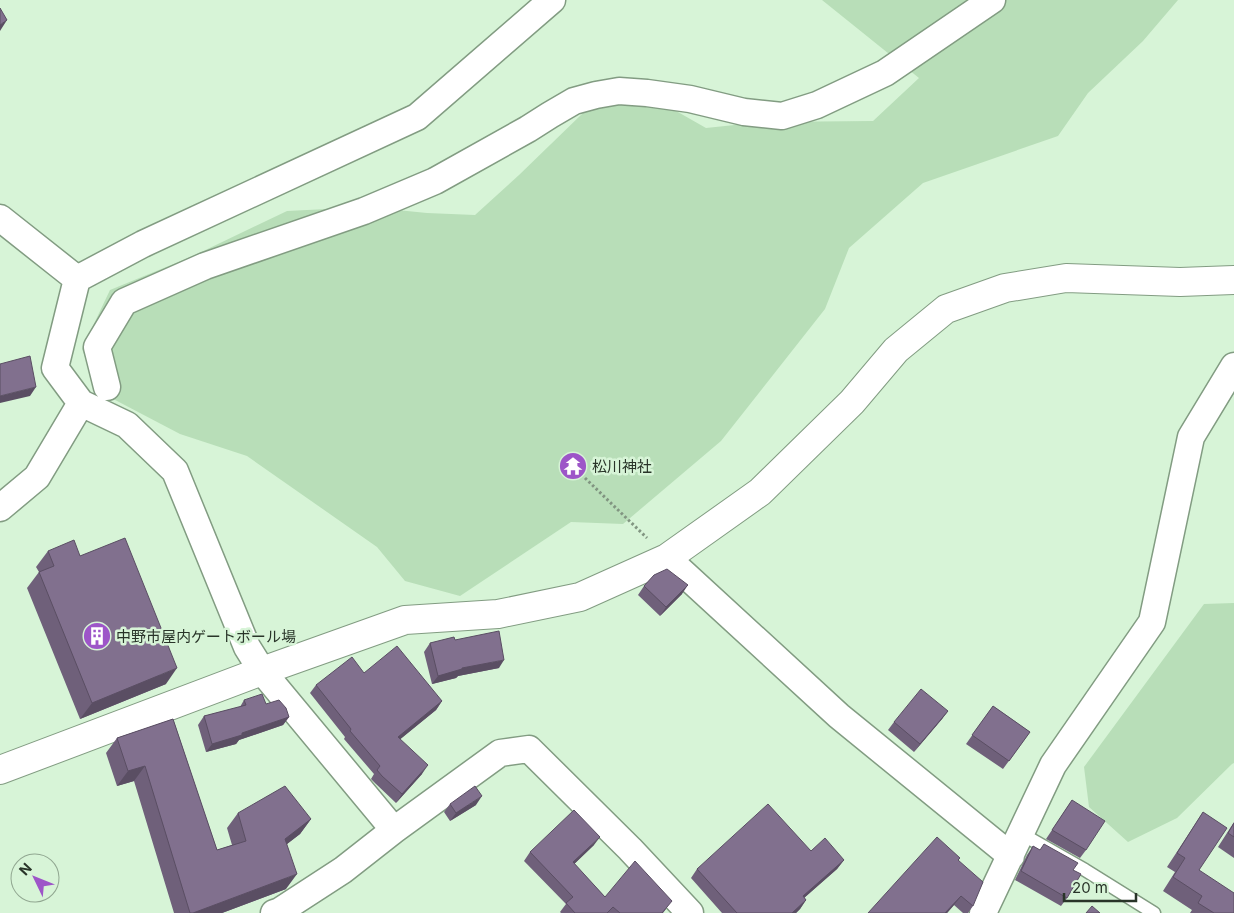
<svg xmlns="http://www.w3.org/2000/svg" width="1234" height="913" viewBox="0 0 1234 913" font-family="Inter,'Noto Sans JP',sans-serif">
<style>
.green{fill:#b8deb8}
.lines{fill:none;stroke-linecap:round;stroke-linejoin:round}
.service-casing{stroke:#829c82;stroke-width:15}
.minor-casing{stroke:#829c82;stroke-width:29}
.tertiary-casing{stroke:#829c82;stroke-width:30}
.path{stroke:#819581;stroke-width:3;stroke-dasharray:2.5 2.5;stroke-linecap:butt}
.service{stroke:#fff;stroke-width:12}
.minor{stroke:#fff;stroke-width:26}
.tertiary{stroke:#fff;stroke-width:28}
.wall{fill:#6f607a}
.shaded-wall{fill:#5a4e63}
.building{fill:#81708e;stroke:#5a4e63}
.labels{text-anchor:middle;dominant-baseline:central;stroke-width:5;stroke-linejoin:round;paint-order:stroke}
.poi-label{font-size:15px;fill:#293429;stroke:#d7f4d7;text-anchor:start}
</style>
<rect width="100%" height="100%" fill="#d7f4d7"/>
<!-- green -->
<path class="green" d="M822 0H1178L1143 41 1088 93 1058 136 923 183 849 248 825 309 721 441 623 524 571 522 460 596 405 581 377 547 247 456 180 434 98 391 82 349 110 290 193 256 287 211 367 207 427 213 475 215 519 175 583 113 641 91 706 128 763 122 873 121 919 78Z
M1234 603V763L1232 764 1177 818 1128 842 1089 807 1084 767 1204 604Z"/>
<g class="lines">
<defs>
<path id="service" d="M1020 833 1085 870 1154 913"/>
<path id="minor" d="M0 218 77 279 55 368 81 403 127 425 175 471 247 647 262 671 394 830
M77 279 143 244 417 117 552 0
M107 387 97 347 124 302 205 266 364 211 435 181 528 129 550 115 574 101 596 95 619 91 647 93 690 99 744 112 782 116 817 105 885 73 992 0
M0 508 37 477 81 403
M667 558 839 716 1011 856
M274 913 280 911 343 870 394 830 500 753 529 749 630 849 690 913
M983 913 1053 765 1152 622 1191 437 1234 366"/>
<path id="tertiary" d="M0 770 262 671 405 620 498 614 580 597 667 558 760 492 852 402 896 350 946 309 1005 288 1066 278 1180 282 1234 280"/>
</defs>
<!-- service casing -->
<use href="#service" class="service-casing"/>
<!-- minor casing -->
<use href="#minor" class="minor-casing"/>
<!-- tertiary casing -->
<use href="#tertiary" class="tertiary-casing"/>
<!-- path -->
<path class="path" d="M585 478 647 538"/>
<!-- service -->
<use href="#service" class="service"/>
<!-- minor -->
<use href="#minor" class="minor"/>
<!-- tertiary -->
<use href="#tertiary" class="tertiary"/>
</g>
<!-- wall -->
<path class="wall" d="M48 551 80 556 166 684 80 719 27 588 39 572 36 567Z
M644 586 682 594 660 616 638 595Z
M455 640 499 668 458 676 456 678 432 684 424 652 430 643Z
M364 673 442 701 436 710 400 739 422 774 396 803 376 784 371 779 374 774 344 739 345 737 310 693 316 685Z
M244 700 266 704 289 717 283 725 239 740 236 744 206 752 198 725 204 716 240 707Z
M993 706 1030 732 1003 769 966 744Z
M948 711 942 719 914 752 888 730 894 722Z
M173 719 217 850 232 845 227 828 238 813 311 819 300 834 287 844 286 889 222 913H174L134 781 117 786 106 753 117 738Z
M1072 800 1086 850 1080 858 1046 839Z
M450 804 476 805 450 821 444 812Z
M1203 812 1199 870 1234 913H1190L1192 910 1163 891 1175 872 1167 867Z
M1234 822V858L1218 847Z
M594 845 574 864 605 897 666 909 663 913H561L560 912 566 904 524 861 530 852Z
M1033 846 1073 870 1067 898 1061 906 1015 880 1027 855Z
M811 851 844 860 837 869 804 898 806 900 800 909 796 913H722L691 878 697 869Z
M958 860 973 906 968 913H963L954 905 947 913H868Z"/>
<!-- shaded-wall -->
<path class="shaded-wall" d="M7 20 0 31V25Z
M36 387 30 396 0 403V396Z
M688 585 682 594 660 616 666 607Z
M504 660 499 668 458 676 456 678 432 684 438 676 462 668Z
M177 668 166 684 80 719 92 703Z
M442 701 436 710 392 746 398 737Z
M948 711 942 719 914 752 920 744Z
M289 717 283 725 239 740 236 744 206 752 212 744 242 733Z
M428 765 422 774 396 803 402 794Z
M145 766 134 781 117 786 128 771Z
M482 796 476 805 450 821 456 813Z
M311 819 300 834 274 854 285 839Z
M600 837 594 845 567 871 573 862Z
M844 860 837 869 796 905 803 896Z
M297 874 286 889 222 913H193Z
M961 896 954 905 947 913H945Z
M806 900 800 909 796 913H792Z"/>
<!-- building -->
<path class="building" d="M0 8 7 20 0 25Z
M30 356 36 387 0 396V364Z
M125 538 177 668 92 703 39 572 54 566 48 551 74 540 80 556Z
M667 569 688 585 666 607 644 586 654 575Z
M499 631 504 660 462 668V669L438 676 430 643 454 637 455 640Z
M397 646 442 701 398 737 428 765 402 794 382 776 377 770 380 766 350 731 351 729 316 685 352 657 364 673Z
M921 689 948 711 920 744 894 722Z
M262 694 266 704 279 700 286 708 289 717 242 733V735L212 744 204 716 246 705 244 700Z
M993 706 1030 732 1009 761 972 735Z
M173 719 217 850 246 841 238 813 285 786 311 819 285 839 297 874 193 913H190L145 766 128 771 117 738Z
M475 786 482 796 456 813 450 804Z
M1072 800 1105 821 1086 850 1052 830Z
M768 804 811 851 825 838 844 860 803 896 806 900 792 913H737L697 869Z
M574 810 600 837 573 862 605 897 635 861 672 901 662 913H620L613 907 607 913H575L566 903 573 897 530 852Z
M1203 812 1227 828 1199 870 1234 893V913H1214L1198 903 1202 896 1173 877 1185 858 1177 853Z
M1234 823V837L1228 833Z
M937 837 960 858 958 860 983 882 973 906 961 896 945 913H868Z
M1044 844 1078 863 1073 870 1081 874 1067 898 1021 871 1033 846 1040 850Z
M1092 906 1100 913H1086Z"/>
<!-- icons -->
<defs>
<symbol id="temple-disc" viewBox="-11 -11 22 22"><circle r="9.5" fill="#9d55c8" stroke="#d7f4d7"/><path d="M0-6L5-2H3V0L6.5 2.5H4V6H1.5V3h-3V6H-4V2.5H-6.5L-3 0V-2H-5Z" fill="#fff"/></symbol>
<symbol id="building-disc" viewBox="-11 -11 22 22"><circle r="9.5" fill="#9d55c8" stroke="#d7f4d7"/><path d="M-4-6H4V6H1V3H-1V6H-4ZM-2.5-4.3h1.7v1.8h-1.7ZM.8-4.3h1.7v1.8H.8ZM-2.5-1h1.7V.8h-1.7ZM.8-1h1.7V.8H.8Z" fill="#fff"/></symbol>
</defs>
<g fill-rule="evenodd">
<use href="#temple-disc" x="557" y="450" width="32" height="32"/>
<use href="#building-disc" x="81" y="620" width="32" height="32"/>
</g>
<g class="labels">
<!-- poi labels -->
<g class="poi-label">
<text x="592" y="466">松川神社</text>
<text x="116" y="636">中野市屋内ゲートボール場</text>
</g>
</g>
<!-- north arrow -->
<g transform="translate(35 878) rotate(313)"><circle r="24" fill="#d7f4d7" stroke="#91a791"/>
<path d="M0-4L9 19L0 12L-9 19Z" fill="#9d55c8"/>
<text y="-8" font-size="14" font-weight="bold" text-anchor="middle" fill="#293429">N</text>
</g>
<!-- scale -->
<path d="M1064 893v8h72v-8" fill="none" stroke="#293429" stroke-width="2.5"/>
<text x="1072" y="893" font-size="15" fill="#293429" stroke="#d7f4d7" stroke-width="4" paint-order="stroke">20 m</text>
</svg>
